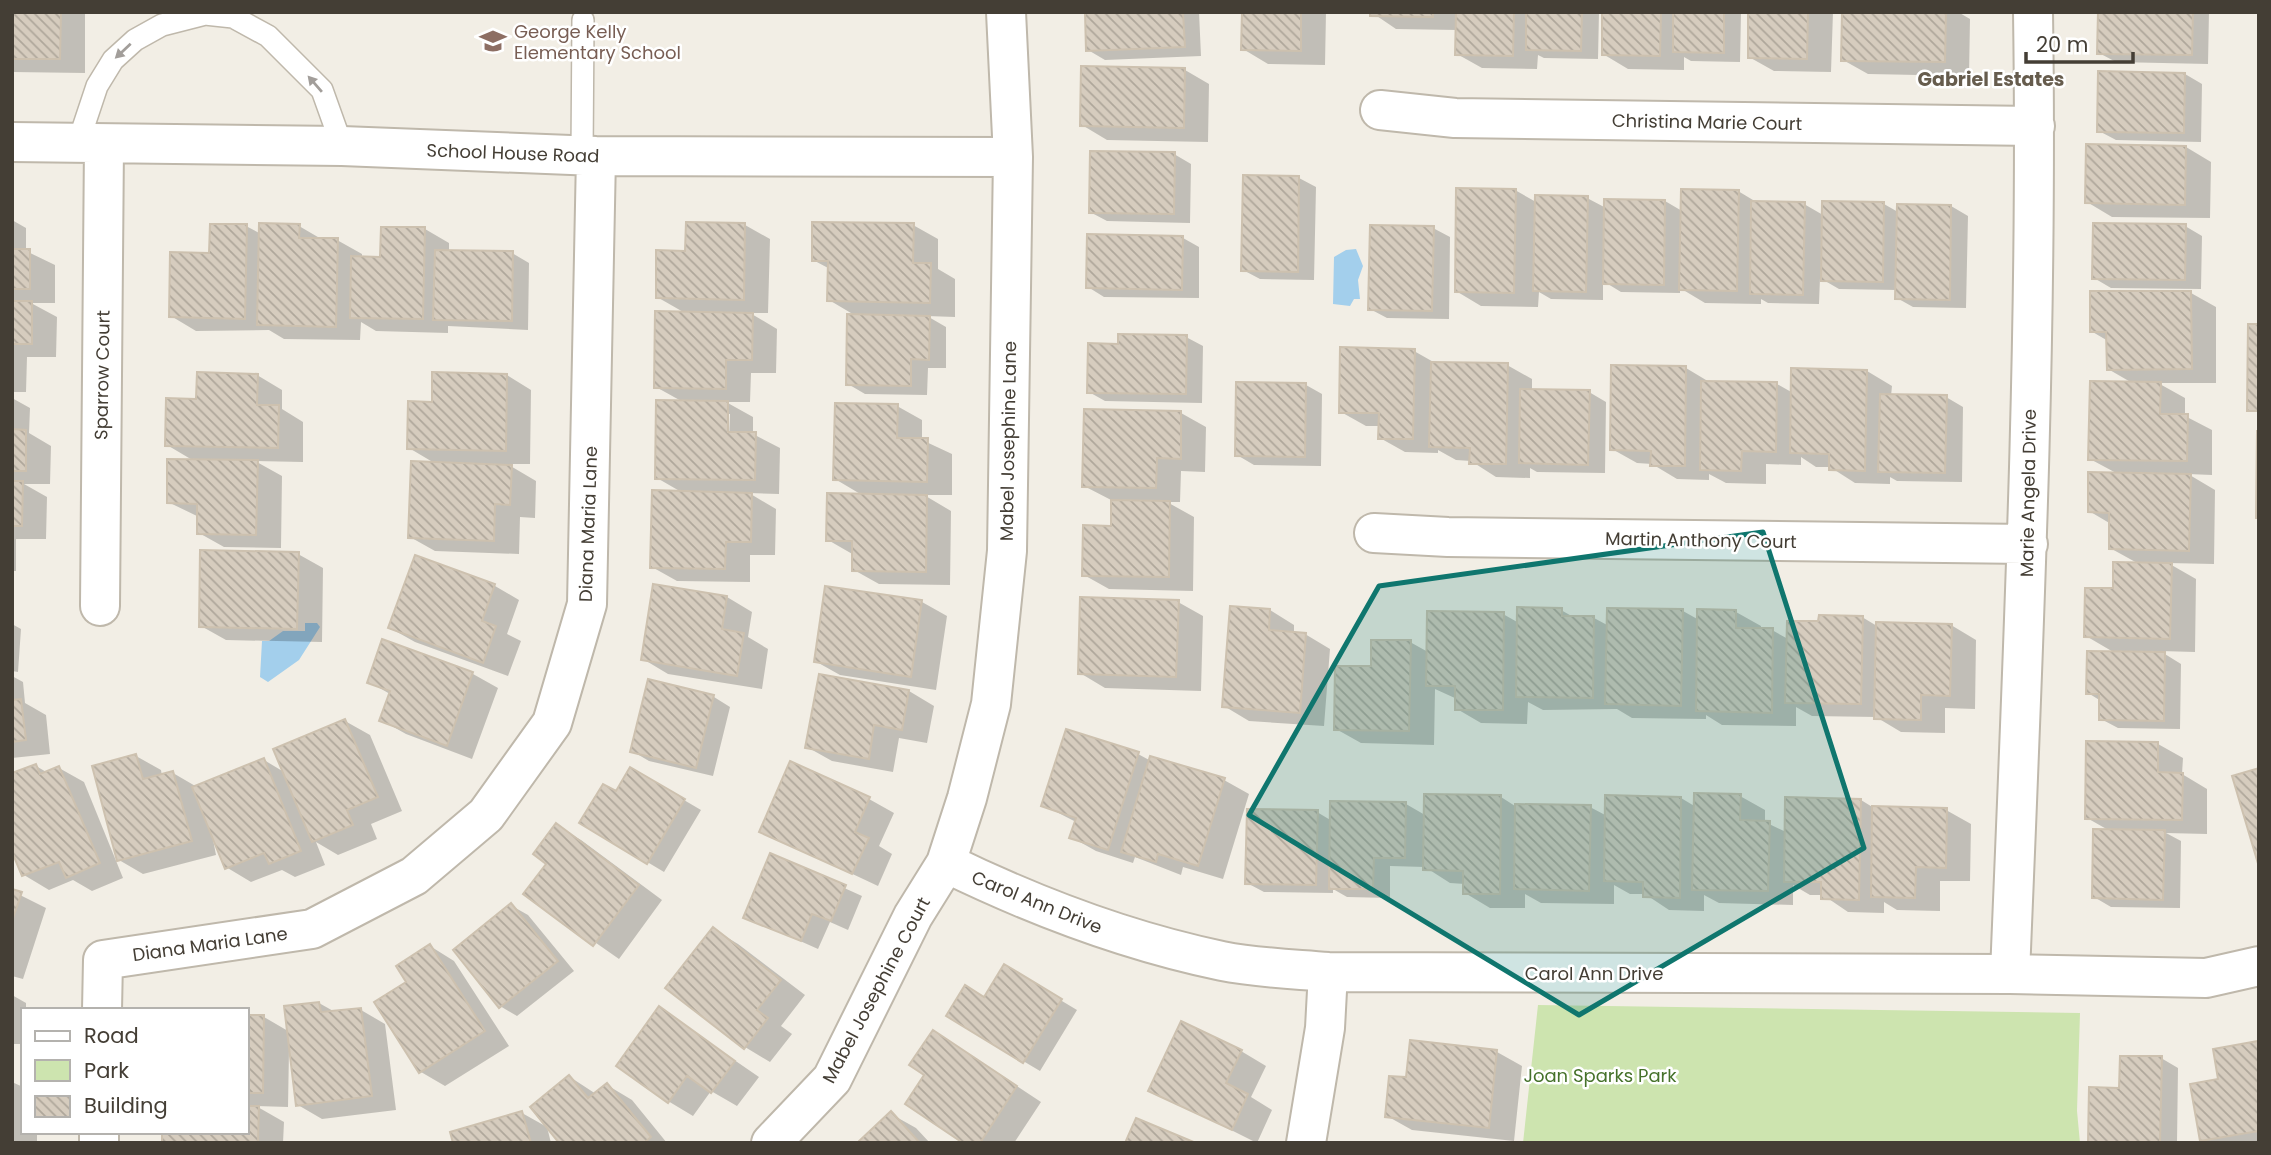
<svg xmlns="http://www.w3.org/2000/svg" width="2271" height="1155" viewBox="0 0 2271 1155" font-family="Poppins,sans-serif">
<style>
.park{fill:#cde4af}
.water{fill:#a3cfec}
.shadow{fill:#0003;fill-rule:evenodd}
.building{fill:url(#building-back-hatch);stroke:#cdc1af;stroke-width:2}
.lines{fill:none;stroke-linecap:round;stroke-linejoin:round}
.service-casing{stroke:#bfb8ab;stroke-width:24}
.minor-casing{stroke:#bfb8ab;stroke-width:42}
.service{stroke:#fff;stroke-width:21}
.minor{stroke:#fff;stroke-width:38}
.oneway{fill:#a29e9a}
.marked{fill:#0f766e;fill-opacity:0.2;stroke:#0f766e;stroke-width:5;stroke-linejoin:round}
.labels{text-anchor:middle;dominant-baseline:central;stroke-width:5;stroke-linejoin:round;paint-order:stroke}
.education-label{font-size:18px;fill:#785e54;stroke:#fff;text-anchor:start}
.street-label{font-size:18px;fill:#443e35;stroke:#fff}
.park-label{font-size:18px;fill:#46722b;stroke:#fff}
.neighbourhood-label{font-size:19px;font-weight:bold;fill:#665c4d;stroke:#fff}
</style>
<defs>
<pattern id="building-back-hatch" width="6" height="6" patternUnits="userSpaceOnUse" patternTransform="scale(1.75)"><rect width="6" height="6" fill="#d6ccbe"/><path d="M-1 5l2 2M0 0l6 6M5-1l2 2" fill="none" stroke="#afa79b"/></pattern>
</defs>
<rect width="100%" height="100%" fill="#f2eee5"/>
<!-- park -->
<path class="park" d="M1538 1005 2080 1013 2077 1111 2080 1143H1523Z"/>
<!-- water -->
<path class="water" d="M1356 249 1363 266 1358 280 1360 299H1354L1350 306 1333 304 1334 257 1346 250Z
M305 623H317L320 627 299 660 268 682 260 677 262 641H269L283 631H305Z"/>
<!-- shadow -->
<path class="shadow" d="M12 12H85V73L12 72Z
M1086 12H1199L1201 56 1105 60 1088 50Z
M1244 12H1326L1325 65 1268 64 1243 49Z
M1371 12H1599L1598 59 1544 58 1538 55 1537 69 1482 68 1457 54V30L1396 29Z
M1604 12H1741L1740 62 1691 61 1684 57V70L1628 69 1603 54Z
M1750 12H1833L1831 72 1774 71 1749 57Z
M1844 12H1958L1970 19 1969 76 1868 74 1843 60Z
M2099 12H2209L2208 64 2116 62 2099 53Z
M1185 70 1209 84 1208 142 1107 140 1082 125Z
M2185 74 2202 84 2201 142 2116 140 2099 131Z
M2088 146 2186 147 2211 162 2210 218 2112 217 2087 202Z
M1174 154 1191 164 1190 223 1107 221 1090 212Z
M1299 178 1316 187 1314 280 1260 279 1243 270Z
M1515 190 1536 202 1587 198 1606 208 1665 201 1682 211 1738 191 1758 203 1804 204 1823 215 1884 204 1898 212 1951 206 1968 216 1966 308 1913 307 1897 298V290L1839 289 1820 278 1819 304 1768 303 1761 299V304L1705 303 1680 288V293L1621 292 1603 281V300L1551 299 1539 292 1538 307 1481 306 1456 291Z
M12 220 26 228V251L55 265V303H31L57 317 56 357H27L26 392H12Z
M745 225 770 239 768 313H750L777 329 776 373H751L750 402H726L753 417V434L780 448 779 494 749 493 776 509 775 555H750V582L677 581 652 567 683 493 657 478 683 402 656 387 685 313 657 297 687 253ZM726 414H730L729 440H726Z
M913 225 938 239V269L955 279V317L927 316 946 327V368H928L927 395 865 394 848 384 856 316 829 300 830 269 813 260Z
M246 226 261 234 299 226 323 240H337L362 254V258L382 259 425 229 449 243V252L512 253 529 263 528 330 448 326V333L376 331 361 322 360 340 284 339 269 330 196 331 171 316 211 254Z
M2185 226 2202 236 2201 289 2111 288 2094 278Z
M1433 228 1450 237 1449 319 1387 318 1370 309Z
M1183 238 1199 247V298L1104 297 1088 287Z
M2092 293H2191L2216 307V383H2158L2185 398V416L2212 430V475L2188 474 2215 490 2214 564 2168 563 2196 579 2195 652 2160 651 2181 664 2180 729 2118 728 2101 719V701L2088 693 2115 653 2086 636 2114 590 2139 564 2110 548 2111 524 2089 511 2118 474 2090 459 2134 384 2108 369V341L2091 331Z
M1186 337 1203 346 1202 403 1105 401 1089 392 1120 346Z
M1414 351 1437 364 1507 365 1532 379V391L1589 392 1606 402 1605 473 1537 472 1530 468V478L1496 477 1471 461 1456 460 1438 450V453L1405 452 1380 438V426H1366L1341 412Z
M1686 368 1711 383 1777 384 1793 393 1867 371 1892 386 1891 396 1946 397 1963 407 1962 482 1897 481 1890 477V484L1855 483 1830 467H1816L1801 457V465L1766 464V484L1726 483 1709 474V480L1677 479 1652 464 1637 463 1612 449Z
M257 375 282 390V409L303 422V462L255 461 282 476 281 548 224 547 199 533V517L168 502 194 461 167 445 198 400Z
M507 375 531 390 530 464H507L536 481 535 518 520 517 519 554 435 551 410 537 436 464 409 448 434 403Z
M1306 385 1322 394 1321 466 1254 465 1237 455Z
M12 398 30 408 29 433 51 446 50 484H24L47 497 46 539H16V571H12Z
M897 406 922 420V440L952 454V495H924L951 511 950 585 879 584 854 570V555L828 540 862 495 835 479Z
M1181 413 1206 427 1205 472 1181 471 1180 502H1167L1194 517 1193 591 1109 589 1084 575 1113 528V501L1084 486Z
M298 554 323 568 322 642 226 640 201 626Z
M416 557 495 586 519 600 507 634 521 641 508 676 415 642 390 628Z
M654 586 727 597 752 612 748 637 768 649 762 689 668 674 643 659Z
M922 602 947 616 936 690 840 675 815 661Z
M1178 602 1203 616 1201 691 1105 688 1080 673Z
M1270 610 1294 625V633L1305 634 1330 649 1324 726 1249 721 1224 706Z
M1561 610 1575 618H1594L1609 626 1683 611 1699 620 1736 612 1761 626V630H1772L1788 639 1820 623 1862 617 1877 626 1951 625 1976 640 1975 709 1945 708V733L1901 732 1876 717 1812 716 1796 707V726L1722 725 1706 715V719L1632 718 1617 709 1543 710 1528 702 1527 724 1481 723 1457 709V699L1435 689 1434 745 1361 743 1336 729 1372 668 1410 642 1428 652 1503 614 1519 623Z
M12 624 21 629 18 672 12 671Z
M384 641 473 674 498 688 472 759 406 734 381 720 390 694 369 682Z
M12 676 23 682 25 703 46 715 50 754 12 758Z
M820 676 909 691 934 706 927 743 899 738 893 772 832 761 807 747Z
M650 681 714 697 730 707 713 776 649 761 632 751Z
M345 721 370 735 402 811 371 824 377 839 338 855 316 842 325 865 295 877 282 870 251 882 226 867 211 829 216 855 143 874 119 860 136 756 161 770 162 776 173 773 197 787 264 760 284 772Z
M2158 744 2183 758 2182 774 2207 789V834L2166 833 2181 841 2180 908 2111 907 2094 897 2110 831 2087 818Z
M1138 754 1151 761 1224 780 1249 794 1223 879 1183 867 1181 875 1135 857 1133 863 1096 851 1071 837 1076 822 1043 805Z
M36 766 48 773 59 768 84 782 123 878 92 891 73 880 49 890 24 875Z
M631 769 701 810 664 872 582 823 617 793Z
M1740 796 1765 810V822L1786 832 1861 800 1874 808 1946 810 1971 824 1970 881H1940V911L1897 910 1884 902V913L1848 912 1823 895H1810L1793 885V905L1719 903 1704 895V911L1669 910 1645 894H1630L1614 885V904L1541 903 1525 894V908H1490L1465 893V884L1450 883 1425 867 1390 866V898L1347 897 1333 889V893L1264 892 1247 883 1317 812 1332 821 1406 804 1425 815 1501 797 1515 806 1590 807 1607 816 1681 798 1696 807Z
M869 799 894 813 879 846 892 854 878 886 761 831Z
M556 826 581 840 662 900 619 959 526 894 549 864Z
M771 855 862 896 848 930 830 922 818 949 746 917Z
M12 891 46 908 23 979 12 976Z
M512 906 528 915 574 971 517 1016 500 1006Z
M713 929 738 944 805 995 781 1026 792 1034 770 1062 745 1047Z
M430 946 454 961 509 1046 445 1086 421 1072Z
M1005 967 1077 1010 1040 1071 948 1016 985 999Z
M12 995 26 1003V1010H23V1044H12Z
M319 1003 335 1012 361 1010 385 1024 396 1110 322 1119 298 1105 289 1050 288 1107 256 1106 284 1122 283 1143H164L247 1132V1016L264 1017 288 1031Z
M660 1009 759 1077 737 1106 711 1091 693 1116 668 1101Z
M1411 1042 1497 1052 1522 1066 1514 1141 1412 1130 1387 1116 1407 1079Z
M2257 1043 2259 1143H2205L2201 1140 2220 1081Z
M958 1047 1041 1102 1014 1143H966Z
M1241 1051 1266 1066 1251 1097 1272 1110 1257 1143 1151 1090Z
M2161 1058 2178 1068 2177 1143H2090L2121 1090Z
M570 1077 596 1094 607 1085 632 1100 667 1143H561Z
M12 1082 23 1087V1132H37V1143H12Z
M522 1113 547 1127 551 1143H455Z
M891 1114 916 1128 930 1143H860Z"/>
<!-- building -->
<path class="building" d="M12 12H61L60 59H12Z
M1085 12H1183L1185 47 1086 51Z
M1242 12H1301V51L1241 50Z
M1370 12H1433V17L1370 16Z
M1456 12H1514L1513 56 1455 55Z
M1526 12H1582L1581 51 1526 50Z
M1602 12H1661L1660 56 1602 55Z
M1673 12H1724V53L1673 52Z
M1748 12H1808L1807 59 1748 58Z
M1842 12H1946L1945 62 1841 61Z
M2098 12H2193L2192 55 2097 54Z
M1081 66 1185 68 1184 128 1080 126Z
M2098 71 2185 73 2184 133 2097 132Z
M2086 144 2186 146 2185 205 2085 203Z
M1090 151 1175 152 1174 214 1089 213Z
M1243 175 1299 176 1298 272 1241 271Z
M1456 188 1516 189 1514 293 1455 292Z
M1681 189 1739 190 1737 291 1679 290Z
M1535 195 1588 196 1586 292 1533 291Z
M1604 199 1665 200 1664 285 1603 284Z
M1751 201 1805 202 1803 295 1750 294Z
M1822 201 1884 202 1883 282 1821 281Z
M1897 204 1951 205 1950 300 1895 299Z
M686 222 745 223 744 300 656 298V250L685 251Z
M812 222 914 223 913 263H931L930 303 827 301 828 261H812Z
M259 223 300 224 299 238H338L336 327 257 325Z
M2093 223 2186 224 2185 280 2092 279Z
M210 224H247L245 319 169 317 170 252 209 253Z
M1370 225 1434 226 1432 311 1368 310Z
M381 227H425L423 319 350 318 351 256 380 257Z
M1087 234 1183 236 1182 290 1086 288Z
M12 249H30V289H12Z
M435 250 513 251 512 321 433 320Z
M2090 291H2191L2192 369 2107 370 2106 332H2090Z
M12 301H32V344H12Z
M655 311 753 313 752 360H726V389L654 388Z
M847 314 930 316 929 360 911 359V386L846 385Z
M2248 324H2259V411H2247Z
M1118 334 1187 335 1186 394 1087 393 1088 343 1118 344Z
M1340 347 1415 349 1413 439H1378L1379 413H1339Z
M1431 362 1508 363 1506 464H1469L1470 448 1429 447Z
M1611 365 1686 366 1685 466H1650L1651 451 1610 450Z
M1791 368 1867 370 1865 471 1829 470V454L1790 453Z
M197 372 258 374 257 405H279L278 448 165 446 166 398 196 399Z
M432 372 507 374 506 451 407 449 408 401 432 402Z
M1701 381 1777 382 1776 452 1742 451 1741 471 1700 470Z
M2090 381 2161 382 2160 414H2188L2187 461 2088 460Z
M1236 382 1306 383 1305 457 1235 456Z
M1520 389 1590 390 1588 465 1519 463Z
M1880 394 1947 395 1945 473 1878 472Z
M656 400 728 401V432H756L755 480 655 479Z
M835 403 898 404 897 438H928L927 482 833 480Z
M1084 409 1181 411V459L1157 458 1156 488 1082 487Z
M12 429 26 430V471H12Z
M2257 431H2259V518H2256Z
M167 459 258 460 256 535 197 534V504L167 503Z
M411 461 512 465 510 505 495 504 494 541 408 538Z
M2088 472 2191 474 2189 551 2109 549V513L2088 512Z
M12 481H23L22 526H12Z
M652 490 752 493 751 542H726L725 569 650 568Z
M827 493 927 495 926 572 852 571V541H826Z
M1111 500 1170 501 1169 577 1082 576 1083 525 1111 526Z
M200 550 299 552 297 629 199 627Z
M415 555 495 584 482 621 496 626 483 663 388 628Z
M2113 562 2172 563 2170 639 2084 637 2085 588H2113Z
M653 584 727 596 722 629 744 633 737 676 641 660Z
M825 586 922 600 911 677 814 662Z
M1080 597 1179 600 1176 677 1078 674Z
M1230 606 1270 609 1269 630 1306 633 1300 713 1222 707Z
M1517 607 1562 608V616H1594L1593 698 1516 697Z
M1607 608 1683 609 1681 706 1605 704Z
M1697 609 1736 610V628H1773L1772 713 1696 711Z
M1427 611 1504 612 1503 710H1455V686H1426Z
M1819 615 1863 616 1861 704 1785 703 1787 621H1818Z
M1876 622 1952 624 1950 696 1921 695V720L1874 719Z
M382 639 473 672 447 746 379 721 390 691 367 683Z
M1371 640H1411L1409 731 1334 730 1335 666H1371Z
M2087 651 2165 652 2164 721 2099 720V694H2086Z
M819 674 909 690 902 730 874 725 869 759 805 748Z
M648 679 714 695 696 768 630 752Z
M21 699 26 740 12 742V700Z
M345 719 378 797 347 810 353 825 312 842 273 749Z
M1066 729 1139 752 1108 850 1069 838 1076 818 1041 806Z
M2086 741 2158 742V772L2183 773 2182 820 2085 819Z
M136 754 143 779 173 771 192 841 117 861 92 766Z
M1150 756 1225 778 1198 866 1158 854 1156 862 1121 852Z
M264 758 301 851 269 864 264 853 225 869 192 787Z
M790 761 870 797 855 832 869 838 852 874 759 832Z
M36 764 40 774 59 766 100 863 66 878 59 862 22 876 12 852V773Z
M630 767 685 799 647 864 579 823 603 784 616 791Z
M2259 768V867L2232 776Z
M1694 793 1741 794 1740 820 1770 821 1768 891 1692 890Z
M1424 794 1501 795 1500 894H1463V871L1423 870Z
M1605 795 1681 797 1680 898 1643 897V882L1604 881Z
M1785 797 1861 799 1859 900 1821 899V882H1784Z
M1330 801 1406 802 1405 858H1374L1373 889H1329Z
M1515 804 1591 805 1589 891 1514 889Z
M1872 806 1947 808 1946 868 1916 867 1915 898 1871 897Z
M1247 809 1318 810 1316 885 1245 884Z
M556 823 639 885 593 946 523 894 546 864 533 854Z
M2093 829 2165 830 2163 900 2092 898Z
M770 853 846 885 831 921 812 914 801 941 743 918Z
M12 889 22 892 12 921Z
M511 903 558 961 499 1008 453 950Z
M713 927 781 980 757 1010 768 1018 744 1049 665 988Z
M430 944 485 1031 419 1073 374 1002 406 982 396 966Z
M1004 964 1062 999 1023 1063 946 1016 965 985 984 997Z
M319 1002 321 1012 361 1008 372 1096 296 1106 284 1006Z
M659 1006 735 1061 711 1093 687 1076 668 1103 616 1066Z
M247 1015H264L263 1093H247Z
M1181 1021 1242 1050 1226 1083 1248 1094 1232 1130 1148 1091Z
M933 1030 1017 1086 980 1143H963L905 1104 924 1075 909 1065Z
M1410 1040 1497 1050 1489 1128 1385 1117 1389 1076 1406 1077Z
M2258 1041 2259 1131 2200 1141 2190 1084 2218 1079 2213 1049Z
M2120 1056H2162L2160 1143H2088L2089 1087 2119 1088Z
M569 1075 588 1098 607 1083 651 1137 644 1143H559L530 1107Z
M247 1106H259L258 1143H162V1132H247Z
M522 1111 531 1143H453L450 1132Z
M891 1111 920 1143H857Z
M1136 1118 1196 1143H1125Z"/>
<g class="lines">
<defs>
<path id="service" d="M78 143 97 86 113 60 135 40 162 25 205 14 233 17 268 36 322 90 342 146
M582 156 583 20"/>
<path id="minor" d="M1380 110 1455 118 2035 126
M12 142 342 146 596 156 1013 157
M1374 533 1448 537 2028 544
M100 606 104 144
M946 863C1034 906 1126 941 1222 961 1257 968 1293 969 1328 972L2010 974 2206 978 2259 966
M2010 974C2023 654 2038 333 2033 12
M102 1010 103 960 312 929 414 876 486 815 552 723 587 604 596 156
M99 1143V1132
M771 1143 832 1079 913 916 946 863 967 798 991 704 1007 551 1013 157 1006 12
M1306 1143 1325 1028 1328 972"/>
</defs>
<!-- service casing -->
<use href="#service" class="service-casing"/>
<!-- minor casing -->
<use href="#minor" class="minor-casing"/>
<!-- service -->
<use href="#service" class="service"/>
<!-- minor -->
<use href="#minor" class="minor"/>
</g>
<!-- one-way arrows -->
<defs><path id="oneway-solid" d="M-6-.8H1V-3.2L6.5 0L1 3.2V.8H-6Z" transform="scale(1.75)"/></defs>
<g class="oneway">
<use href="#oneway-solid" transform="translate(123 51) rotate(137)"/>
<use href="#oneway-solid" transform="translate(315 84) rotate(-131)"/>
</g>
<!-- marked area -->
<path class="marked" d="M1763 532 1864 848 1579 1015 1249 815 1379 586Z"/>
<!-- icons -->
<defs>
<symbol id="school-bare" viewBox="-9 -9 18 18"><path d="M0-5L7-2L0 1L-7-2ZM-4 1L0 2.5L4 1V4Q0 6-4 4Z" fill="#8d6e63" stroke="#fff" stroke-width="2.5" paint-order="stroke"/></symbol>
</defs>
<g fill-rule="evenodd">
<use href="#school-bare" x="474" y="22" width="38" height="38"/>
</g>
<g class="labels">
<!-- education labels -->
<g class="education-label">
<text x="514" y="31">George Kelly<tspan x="514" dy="21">Elementary School</tspan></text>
</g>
<!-- street labels -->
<g class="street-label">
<text transform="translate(1707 122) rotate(1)">Christina Marie Court</text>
<text transform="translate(513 153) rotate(2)">School House Road</text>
<text transform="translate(102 375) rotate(-89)">Sparrow Court</text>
<text transform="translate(1008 441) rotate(-89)">Mabel Josephine Lane</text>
<text transform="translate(2028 493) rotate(-89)">Marie Angela Drive</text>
<text transform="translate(588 524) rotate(-88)">Diana Maria Lane</text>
<text transform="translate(1701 540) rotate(1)">Martin Anthony Court</text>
<text transform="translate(1037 902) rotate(22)">Carol Ann Drive</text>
<text transform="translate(210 944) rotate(-8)">Diana Maria Lane</text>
<text x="1594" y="973">Carol Ann Drive</text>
<text transform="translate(876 990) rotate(-62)">Mabel Josephine Court</text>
</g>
<!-- park labels -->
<g class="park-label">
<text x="1600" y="1075">Joan Sparks Park</text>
</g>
<!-- neighbourhood labels -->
<g class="neighbourhood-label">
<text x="1991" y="79">Gabriel Estates</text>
</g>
</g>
<!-- border -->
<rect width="2271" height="1155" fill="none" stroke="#443e35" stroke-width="28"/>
<!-- legend -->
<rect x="21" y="1008" width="228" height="126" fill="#ffffff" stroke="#b4b2ae" stroke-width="2"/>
<rect x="35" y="1031" width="35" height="10" fill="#ffffff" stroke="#b4b2ae" stroke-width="2"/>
<text x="84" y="1043" font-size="21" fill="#443e35">Road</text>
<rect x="35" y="1060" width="35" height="21" fill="#cde4af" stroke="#b4b2ae" stroke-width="2"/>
<text x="84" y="1078" font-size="21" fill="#443e35">Park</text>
<rect x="35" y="1096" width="35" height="21" fill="url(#building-back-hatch)" stroke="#b4b2ae" stroke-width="2"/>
<text x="84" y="1113" font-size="21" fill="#443e35">Building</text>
<!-- scale -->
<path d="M2026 52v10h107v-10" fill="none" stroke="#443e35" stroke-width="3.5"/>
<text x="2036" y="52" font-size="21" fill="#443e35" stroke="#ffffff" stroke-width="5" paint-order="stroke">20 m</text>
</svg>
